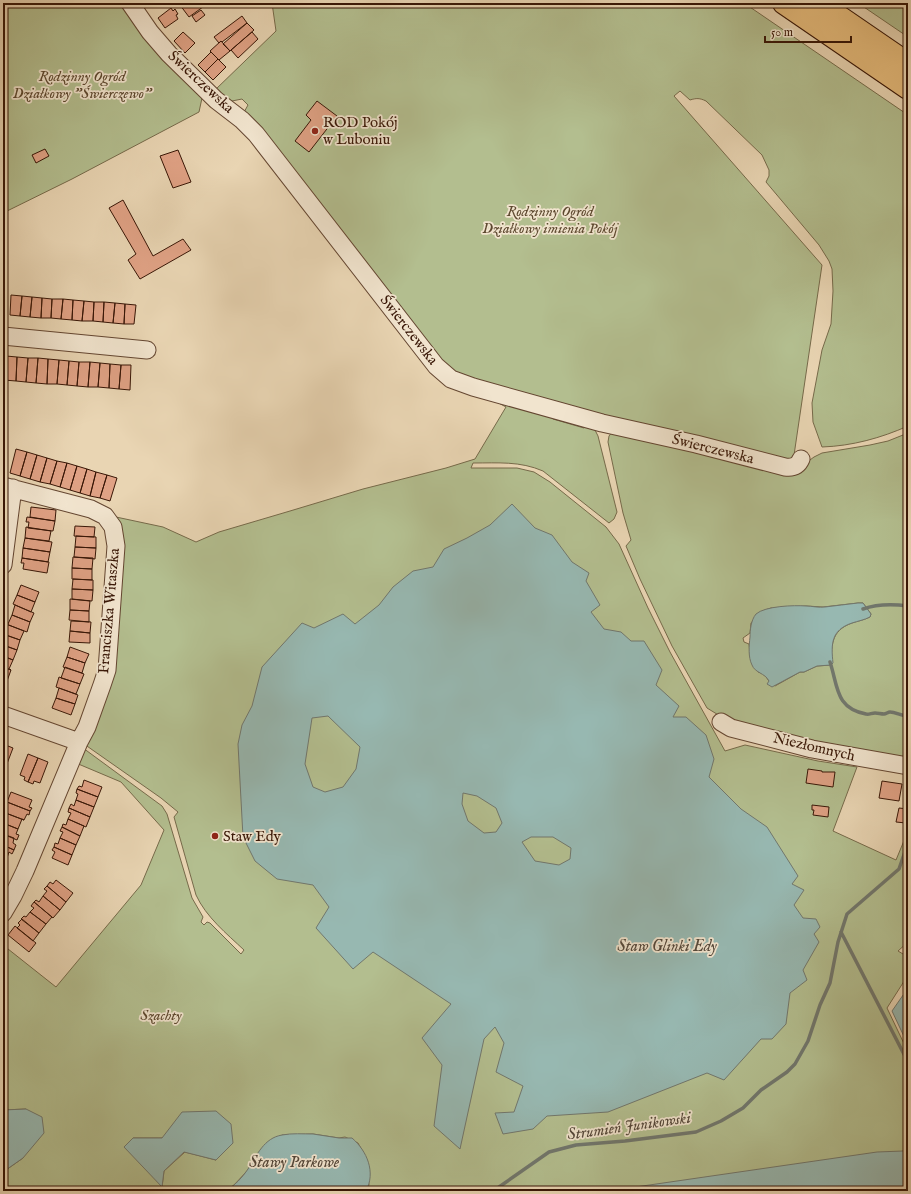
<svg xmlns="http://www.w3.org/2000/svg" width="911" height="1194" viewBox="0 0 911 1194" font-family="'IM FELL English',serif">
<style>
.green{fill:#b3be8f;stroke:#766a4a;fill-rule:evenodd}
.water{fill:#97b8b1;stroke:#71776d;fill-rule:evenodd}
.lines{fill:none;stroke-linecap:round;stroke-linejoin:round}
.stream{stroke:#71776d;stroke-width:3.5}
.building{fill:#e0a285;stroke:#381606}
.minor-casing{stroke:#644631;stroke-width:19}
.highway-casing{stroke:#381606;stroke-width:24}
.minor{stroke:#f1e4ce;stroke-width:17}
.highway{stroke:#e4ba7a;stroke-width:22}
.poi-dot{fill:#8f2418;stroke:#f1e4ce;stroke-width:1.5}
.labels{text-anchor:middle;dominant-baseline:central;stroke-width:3.5;stroke-linejoin:round;paint-order:stroke}
.park-label{font-size:15px;font-style:italic;fill:#5d482f;stroke:#f1e4ce}
.street-label{font-size:15px;fill:#381606;stroke:#f1e4ce}
.poi-label{font-size:15px;fill:#381606;stroke:#f1e4ce;text-anchor:start}
.water-label{font-size:16px;font-style:italic;fill:#544739;stroke:#f1e4ce}
</style>
<rect width="100%" height="100%" fill="#e9d5b3"/>
<filter id="stains"><feTurbulence type="fractalNoise" baseFrequency=".005" numOctaves="4"/><feColorMatrix values="0 0 0 0 .2 0 0 0 0 .09 0 0 0 0 .02 0 0 0 .5 -.17"/></filter>
<radialGradient id="worn" r=".72"><stop offset=".6" stop-color="#630" stop-opacity="0"/><stop offset="1" stop-color="#630" stop-opacity=".3"/></radialGradient>
<!-- green -->
<path class="green" d="M3 3H123L202 98 199 112 72 179 3 213Z
M272 3H744L908 115V426C881 438 852 446 822 447L813 422 812 403 822 350 831 324 833 291 832 269 829 261 819 245 766 182 769 176V170L762 155 706 101C700 98 696 98 690 100L680 91 674 96 822 265 793 462 601 418 452 375 243 114 248 105 242 99 227 102 215 90 276 31Z
M858 3H908V37Z
M482 394 554 413 553 419 584 428 585 425 595 430 598 436 617 512 614 519 609 523 543 471C520 461 498 463 473 463L471 468H517L534 472 550 482 606 527 619 544 648 608 670 652 725 751 745 745 818 761 857 767 833 831 896 860 908 831V942L898 951 908 957V975L887 1008 908 1052V1191H366L369 1185 363 1152 358 1143 345 1137 339 1138 313 1134 282 1135 255 1157 248 1170 234 1185 226 1191H6L3 1182V1172L23 1158 26 1109 3 1110V945L56 987 141 885 164 830 121 782 76 763 83 748 162 806 167 814 192 898 203 917 201 922 204 925 207 922 210 923 241 954 244 950C227 934 206 917 196 895L174 817 178 812 161 798 84 744 99 705 116 517 163 527 196 542 219 532 290 511 363 489 446 468 475 459 506 407ZM133 1138H162L216 1160 185 1152 164 1171 162 1187Z
M613 431 799 468 814 457 822 453 870 445 888 441 908 433V759L780 734 720 716 707 708 672 646 640 579 626 546 631 540 623 513 608 442 609 436ZM858 603H863L871 614 870 617C864 620 858 621 852 623 830 631 832 646 831 665L817 666 804 672H800L775 686 769 681 764 674 758 672 750 654 749 644 744 642 743 638 750 633 751 623 762 611 771 608 806 606 823 607Z"/>
<!-- water -->
<path class="water" d="M512 504 535 528 552 535 572 562 589 573 586 581 600 605 591 612 604 629 621 632 631 641H644L662 670 656 685 679 706 673 717H686L706 735 714 759 709 777 741 809 767 827 798 876 792 884 804 890 794 905 803 918 816 919 820 927 814 934 819 942 803 970 807 980 790 993 786 1024 772 1039H761L724 1080 707 1073 608 1112 547 1116 533 1129 503 1134 495 1113 514 1112 523 1086 496 1072 504 1043 495 1027 484 1039 460 1149 434 1126 442 1065 422 1038 451 1004 373 952 353 969 316 928 329 907 313 885 277 879 255 861 243 837 238 744 242 725 252 706 262 667 302 623 314 628 343 614 355 624 379 605 393 587 413 571 433 567 444 549 467 538 490 525ZM328 716 360 747 356 769 343 787 325 792 313 787 305 764 312 718ZM463 793 477 796 496 808 502 823 496 832 484 833 468 821 462 804ZM531 837H553L571 848 570 859 559 865 535 861 522 842Z
M858 603H863L871 614 870 617C864 620 858 621 852 623 831 630 831 644 833 663L831 665 817 666 804 672H800L772 687 767 684 769 681C765 673 755 673 752 665 748 657 749 646 750 637 750 630 751 620 756 614 765 606 794 605 806 606 812 606 819 608 825 607 836 606 847 604 858 603Z
M908 988V1045L892 1011Z
M26 1109 42 1117 44 1133 23 1158 3 1172V1110Z
M216 1111 231 1124 233 1143 216 1160 184 1152 164 1171 162 1187 124 1147 133 1138H162L182 1112Z
M908 1130V1191H608L877 1152 903 1151C907 1145 904 1137 908 1130Z
M313 1134 339 1138H352C367 1151 376 1172 366 1191H226C235 1185 242 1178 248 1169 257 1155 264 1138 282 1135 292 1133 303 1134 313 1134Z"/>
<g class="lines">
<!-- stream -->
<path class="stream" d="M863 609C877 604 893 604 908 606
M830 662C838 686 835 708 866 714 868 715 872 713 875 713 878 713 881 714 884 714 886 714 888 712 890 712 896 712 901 716 908 716
M841 932 908 1062
M489 1191 499 1187 549 1152 576 1145 625 1141 696 1132 721 1121 743 1108 761 1090 787 1072 795 1064 808 1041 820 1005 830 983 838 942 847 914 899 869 908 843"/>
</g>
<!-- building -->
<path class="building" d="M183 3 189 4 206 3 207 4 189 17 180 5Z
M171 8 173 11 175 9 178 14 176 15 178 19 165 28 158 18Z
M201 10 205 15 196 22 192 16Z
M242 16 247 23 222 42 221 41 219 43 214 37Z
M247 23 254 30 230 51 223 44Z
M183 32 195 43 185 53 174 41Z
M252 32 258 39 238 58 231 50Z
M221 41 230 51 219 60 210 51Z
M211 52 218 59 205 72 198 65Z
M218 59 226 67 213 80 205 72Z
M317 101 337 116 309 152 295 141 311 120 306 115Z
M45 149 49 156 36 163 32 155Z
M178 150 191 182 173 188 160 156Z
M123 200 153 256 183 239 191 250 140 279 128 260 136 254 109 208Z
M11 295 22 296 20 316 10 315Z
M22 296 32 297 30 317 20 316Z
M32 297 42 298 41 318 30 317Z
M42 298 52 299 51 318H41Z
M52 299H63L61 319 51 318Z
M63 299 73 300 72 320 61 319Z
M73 300 84 301 82 321 72 320Z
M84 301 94 302 93 321H82Z
M94 302H104L103 322 93 321Z
M104 302 115 303 113 323 103 322Z
M115 303 125 304 124 324 113 323Z
M125 304 136 305 134 324H124Z
M6 356 17 357 16 381 4 380Z
M17 357 28 358 26 382 16 381Z
M28 358H38L36 383 26 382Z
M38 358 48 359 47 384 36 383Z
M48 359 59 360 57 384H47Z
M59 360 69 361 67 385 57 384Z
M69 361 79 362 77 386 67 385Z
M79 362H90L88 387 77 386Z
M90 362 100 363 98 387H88Z
M100 363 110 364 109 388 98 387Z
M110 364 121 365 119 389 109 388Z
M121 365H131L130 390 119 389Z
M16 449 27 452 20 476 10 473Z
M27 452 37 455 30 479 20 476Z
M37 455 47 458 40 482 30 479Z
M47 458 57 461 50 484 40 482Z
M57 461 67 463 60 487 50 484Z
M67 463 77 466 70 490 60 487Z
M77 466 87 469 80 493 70 490Z
M87 469 96 472 90 496 80 493Z
M96 472 107 475 100 498 90 496Z
M107 475 117 478 110 501 100 498Z
M31 507 56 510 55 521 30 517Z
M27 517 55 521 53 531 28 528 29 522H26Z
M75 526 95 527 94 537 74 536Z
M26 527 51 531 49 541 25 538Z
M76 536 96 537V548L75 547Z
M25 538 52 542 50 552 23 548Z
M75 547 96 548 95 559 74 557Z
M23 548 50 552 48 562 22 558Z
M73 557 93 558 92 569 72 568Z
M22 558 49 562 47 573 23 569 24 563H21Z
M72 568 92 569V580L72 579Z
M73 579 93 580V590L72 589Z
M21 585 39 592 35 602 17 595Z
M72 589 93 590 92 601 72 599Z
M17 595 35 602 31 612 13 604Z
M70 599 90 601 89 611 70 610Z
M15 605 34 613 30 622 12 615Z
M70 610 89 611V622L69 620Z
M12 615 30 622 27 632 6 624H8Z
M71 621 91 622 90 633 70 631Z
M6 624 24 631 20 640 3 634Z
M70 631 90 633V643L69 642Z
M3 634 20 640 17 650 3 645Z
M3 645 17 650 13 660 3 656Z
M70 647 89 654 85 663 67 657Z
M3 656 13 660 9 669 11 670 3 667Z
M67 657 85 663 82 673 63 667Z
M3 667 11 670 7 681 3 679Z
M65 667 84 674 80 684 61 678Z
M59 677 80 684 76 694 56 687Z
M59 688 78 695 75 704 56 698Z
M56 698 75 704 71 715 52 708Z
M3 744 13 748 5 769 3 768Z
M28 754 38 758 28 782 24 780 25 777 20 775Z
M38 758 48 762 40 783 34 781 33 784 28 782Z
M808 769 822 771V772H835L833 787 806 783Z
M84 780 102 787 98 797 77 789 79 786 82 787Z
M882 781 902 784 899 801 879 798Z
M77 789 98 797 94 807 76 800 78 794 76 793Z
M11 792 32 800 29 807 32 808 30 811 7 802Z
M76 800 94 807 90 817 69 808 71 804 74 806Z
M7 802 30 811 29 815 27 814 24 820 3 812Z
M812 805 829 807 828 817 813 815 814 810H812Z
M69 808 90 817 86 827 68 819 71 813 68 812Z
M899 808 908 809 906 823 896 822Z
M3 812 24 820 22 819 18 829 3 823Z
M68 819 84 826 80 836 62 827 63 824 66 825Z
M3 823 18 829 16 834 19 835 17 840 3 834Z
M62 827 80 836 76 845 60 838 63 832 60 831Z
M3 834 14 838 13 843 16 845 14 850 3 845Z
M60 838 76 845 72 855 54 847 55 843 58 844Z
M3 845 14 850 12 854 9 852 7 858 3 857Z
M54 847 72 855 68 865 52 858 55 852 52 850Z
M56 880 73 893 66 902 47 886 50 882 53 884Z
M47 886 66 902 60 910 43 896 47 891 44 889Z
M43 896 60 910 53 918 34 902 36 900 39 902Z
M34 902 52 917 46 924 30 912 34 908 31 906Z
M30 912 46 924 39 933 21 919 24 916 26 917Z
M22 919 39 933 33 941 17 928 20 925 18 923Z
M15 926 36 943 29 952 8 935Z"/>
<g class="lines">
<defs>
<path id="minor" d="M130 3 150 32 169 54 216 100 242 120 256 134 436 366 451 379 473 387 602 423 696 444 785 467C793 468 798 466 801 459
M3 336 147 350
M3 486 91 509 105 516 113 527 116 546 107 670 102 685 87 727 79 742 25 871 13 896 3 913
M3 565 13 488
M3 715 79 742
M721 722 731 728 812 749 908 766"/>
<path id="highway" d="M784 3 908 88
M819 3 908 64"/>
</defs>
<!-- minor casing -->
<use href="#minor" class="minor-casing"/>
<!-- highway casing -->
<use href="#highway" class="highway-casing"/>
<!-- minor -->
<use href="#minor" class="minor"/>
<!-- highway -->
<use href="#highway" class="highway"/>
</g>
<!-- markers -->
<g class="poi-dot">
<circle cx="315" cy="131" r="4"/>
<circle cx="215" cy="836" r="4"/>
</g>
<g class="labels">
<!-- park labels -->
<g class="park-label">
<text x="82" y="76">Rodzinny Ogród<tspan x="82" dy="17">Działkowy "Świerczewo"</tspan></text>
<text x="550" y="211">Rodzinny Ogród<tspan x="550" dy="17">Działkowy imienia Pokój</tspan></text>
<text x="161" y="1015">Szachty</text>
</g>
<!-- street labels -->
<g class="street-label">
<text transform="translate(201 82) rotate(43)">Świerczewska</text>
<text transform="translate(409 330) rotate(52)">Świerczewska</text>
<text transform="translate(713 449) rotate(14)">Świerczewska</text>
<text transform="translate(109 611) rotate(-85)">Franciszka Witaszka</text>
<text transform="translate(814 747) rotate(13)">Niezłomnych</text>
</g>
<!-- poi labels -->
<g class="poi-label">
<text x="323" y="122">ROD Pokój<tspan x="323" dy="17">w Luboniu</tspan></text>
<text x="223" y="836">Staw Edy</text>
</g>
<!-- water labels -->
<g class="water-label">
<text x="667" y="947">Staw Glinki Edy</text>
<text transform="translate(629 1127) rotate(-8)">Strumień Junikowski</text>
<text x="294" y="1163">Stawy Parkowe</text>
</g>
</g>
<!-- margin -->
<rect width="911" height="1194" fill="none" stroke="#e9d5b3" stroke-width="16"/>
<rect x="4" y="4" width="903" height="1186" fill="none" stroke="#381606" stroke-width="2"/>
<rect x="8" y="8" width="895" height="1178" fill="none" stroke="#381606"/>
<!-- scale -->
<path d="M765 36v6h86v-6" fill="none" stroke="#381606" stroke-width="2"/>
<text x="771" y="36" font-size="12" fill="#381606" stroke="#f1e4ce" stroke-width="3" paint-order="stroke">50 m</text>
<rect width="100%" height="100%" filter="url(#stains)"/>
<rect width="100%" height="100%" fill="url(#worn)"/>
</svg>
